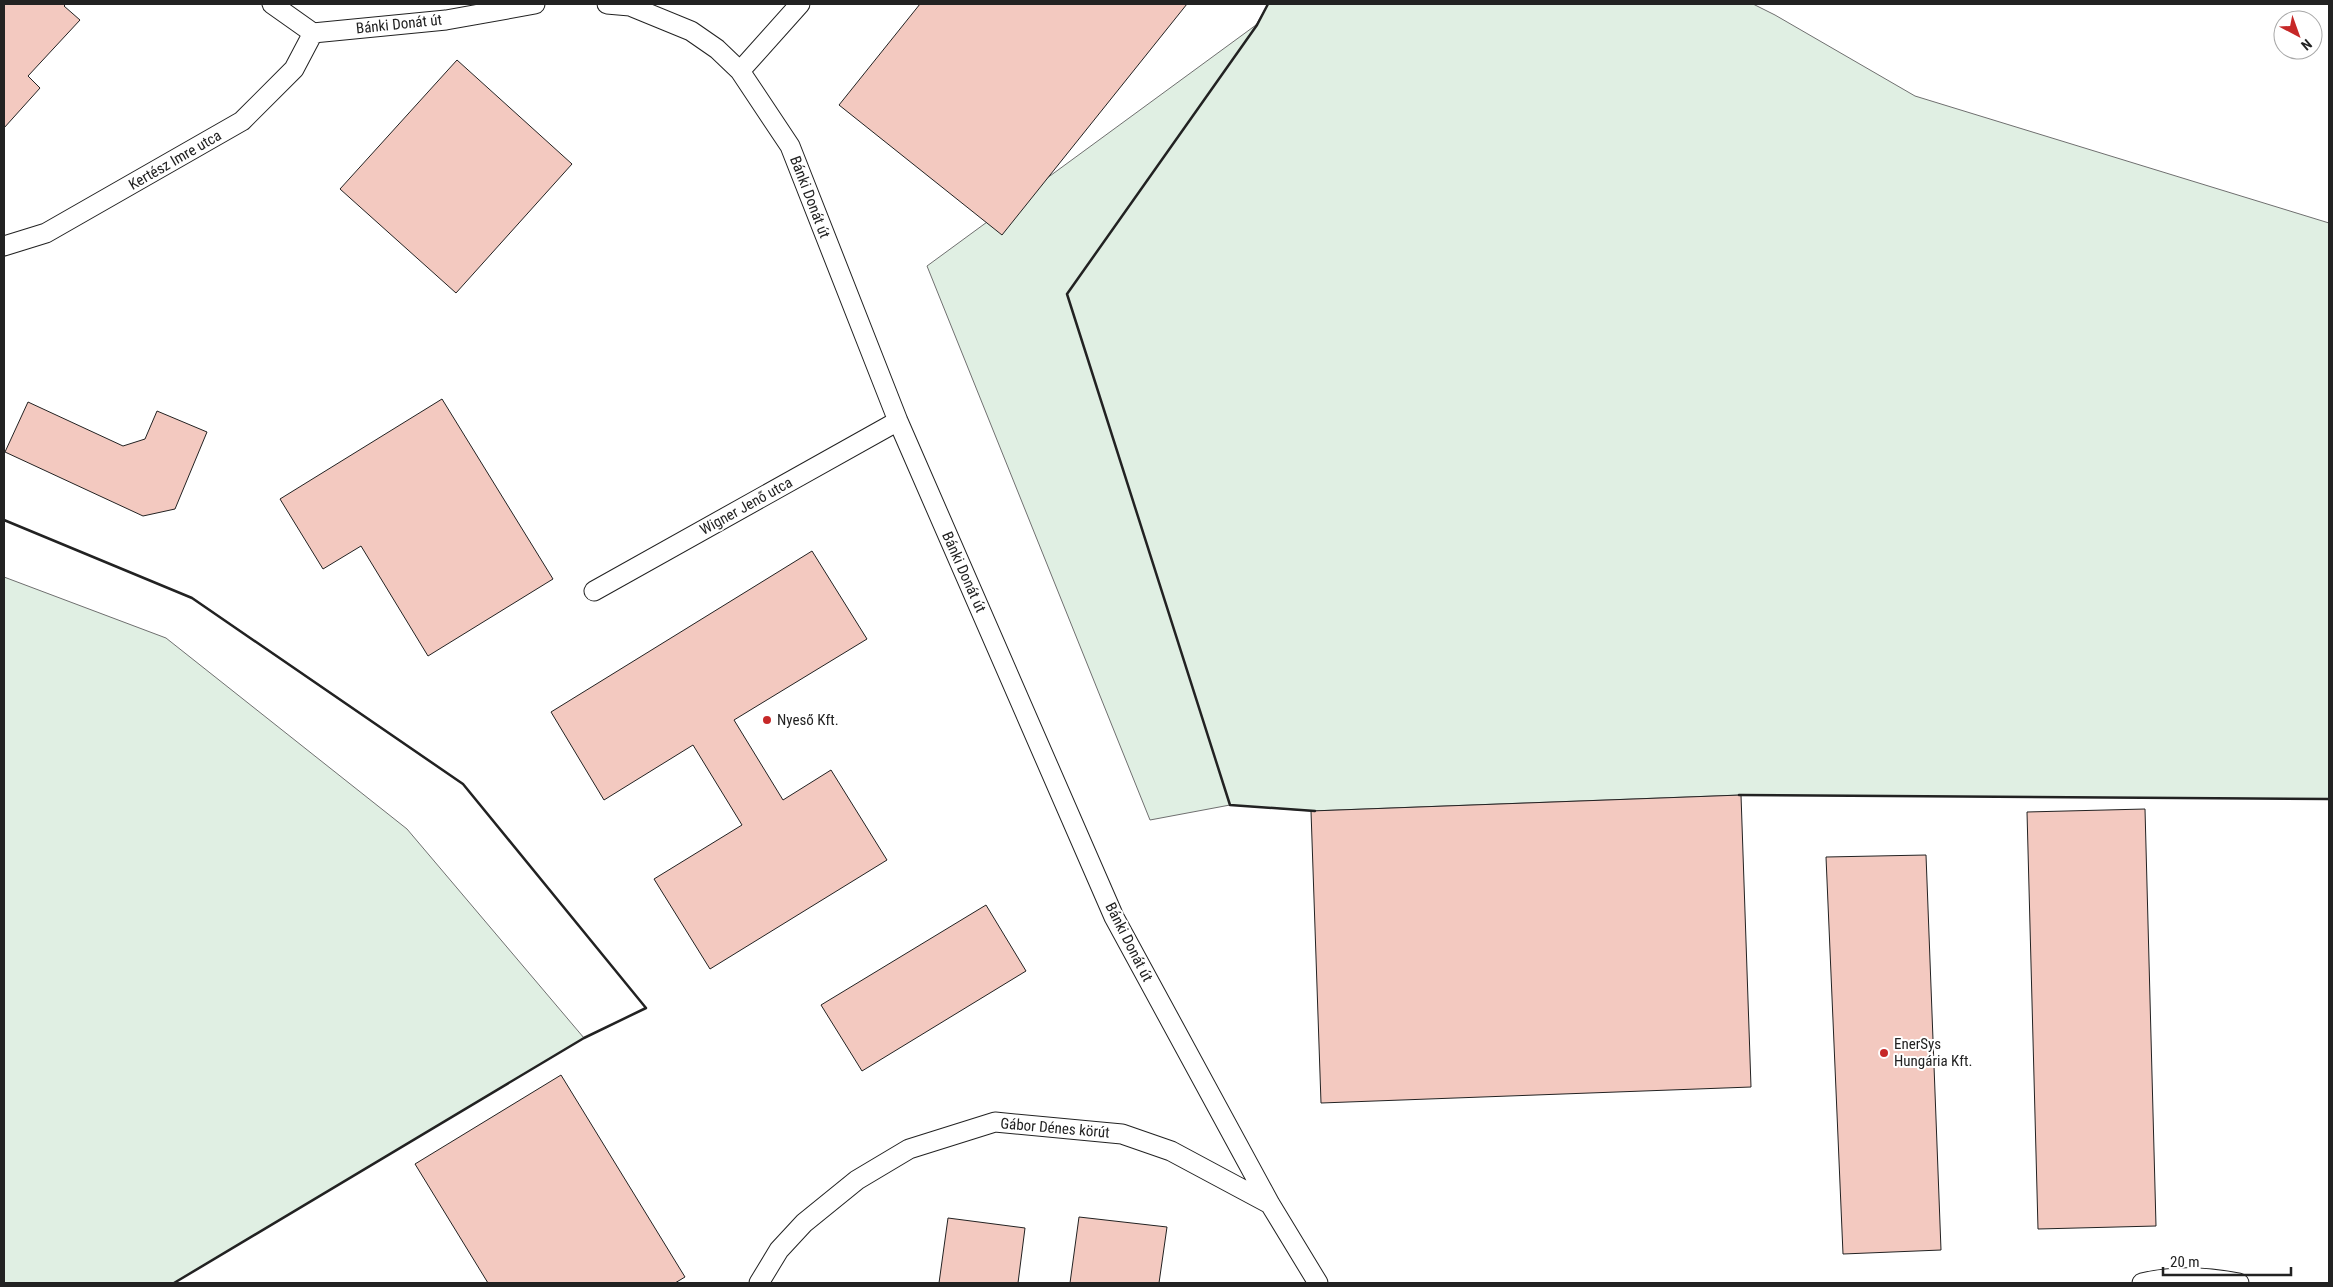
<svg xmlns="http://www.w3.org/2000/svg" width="2333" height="1287" viewBox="0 0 2333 1287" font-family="'Roboto Condensed',sans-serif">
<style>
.green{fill:#e0efe3;stroke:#6f6f6f}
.building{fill:#f3c9c0;stroke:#222}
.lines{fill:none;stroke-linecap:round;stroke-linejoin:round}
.service-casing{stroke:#222;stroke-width:21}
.service{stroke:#fff;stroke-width:19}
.wall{stroke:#222;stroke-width:2.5}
.poi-dot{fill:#c62828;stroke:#fff;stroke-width:2}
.labels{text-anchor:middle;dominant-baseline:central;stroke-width:4;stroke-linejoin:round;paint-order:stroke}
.street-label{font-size:15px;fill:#222;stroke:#fff}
.poi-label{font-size:15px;fill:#222;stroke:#fff;text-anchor:start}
</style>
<rect width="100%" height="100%" fill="#fff"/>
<!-- green -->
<path class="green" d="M1268 4H1753L1775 15 1915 96 2329 223V799L1741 795 1311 811 1230 805 1150 820 927 266 1256 25Z
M4 577 166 638 407 829 584 1038 174 1283H4Z"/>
<!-- building -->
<path class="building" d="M4 4H66L64 6 80 20 28 76 40 88 4 128Z
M920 4H1187L1002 235 839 105Z
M457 60 572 164 456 293 340 189Z
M442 399 553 579 428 656 361 546 323 569 280 499Z
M28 402 123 446 145 439 157 411 207 432 175 509 143 516 5 452Z
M812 551 867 639 734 720 783 800 831 770 887 860 710 969 654 879 742 825 693 745 604 800 551 712Z
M1741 795 1751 1087 1321 1103 1311 811Z
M2145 809 2156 1226 2038 1229 2027 812Z
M1926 855 1941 1250 1843 1254 1826 857Z
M986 905 1026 971 862 1071 821 1005Z
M561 1075 685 1277 675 1283H488L415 1164Z
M1079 1217 1167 1227 1159 1283H1070Z
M948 1218 1025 1228 1018 1283H939Z"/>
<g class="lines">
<defs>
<path id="service" d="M272 4 313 33 446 20 535 4
M607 4 630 6 691 31 717 49 740 71 790 146 898 421 1114 917 1270 1204 1318 1283
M740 71 800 4
M4 246 46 233 242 121 294 69 313 33
M594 591 898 421
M759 1283 779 1250 804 1223 857 1180 909 1149 995 1122 1122 1134 1171 1151 1270 1204
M2142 1283C2176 1275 2205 1277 2239 1283"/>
</defs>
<!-- service casing -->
<use href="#service" class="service-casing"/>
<!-- service -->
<use href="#service" class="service"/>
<!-- wall -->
<path class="wall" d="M1268 4 1257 25 1067 294 1230 805 1315 811
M4 520 192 598 463 784 646 1008 584 1038 174 1283
M1739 795 2329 799"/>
</g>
<!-- markers -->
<g class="poi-dot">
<circle cx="767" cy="720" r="5"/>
<circle cx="1884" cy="1053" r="5"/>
</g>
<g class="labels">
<!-- street labels -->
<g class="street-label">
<text transform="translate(399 24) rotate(-6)">Bánki Donát út</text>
<text transform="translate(175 160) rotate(-30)">Kertész Imre utca</text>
<text transform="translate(810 197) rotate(69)">Bánki Donát út</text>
<text transform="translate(746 506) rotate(-29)">Wigner Jenő utca</text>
<text transform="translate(964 572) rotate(66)">Bánki Donát út</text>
<text transform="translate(1129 942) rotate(63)">Bánki Donát út</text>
<text transform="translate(1055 1128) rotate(5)">Gábor Dénes körút</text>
</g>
<!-- poi labels -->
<g class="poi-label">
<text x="777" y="720">Nyeső Kft.</text>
<text x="1894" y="1044">EnerSys<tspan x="1894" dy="17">Hungária Kft.</tspan></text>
</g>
</g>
<!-- border -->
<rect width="2333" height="1287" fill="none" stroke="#222222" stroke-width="10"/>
<!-- north arrow -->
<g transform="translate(2298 35) rotate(139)"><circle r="24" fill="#ffffff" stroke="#a7a7a7"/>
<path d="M0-4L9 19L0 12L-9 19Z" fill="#c62828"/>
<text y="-8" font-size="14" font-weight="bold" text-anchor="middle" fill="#222222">N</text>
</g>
<!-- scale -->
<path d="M2163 1267v8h128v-8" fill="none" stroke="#222222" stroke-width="2.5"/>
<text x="2170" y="1267" font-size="15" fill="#222222" stroke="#ffffff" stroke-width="4" paint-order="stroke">20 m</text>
</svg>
